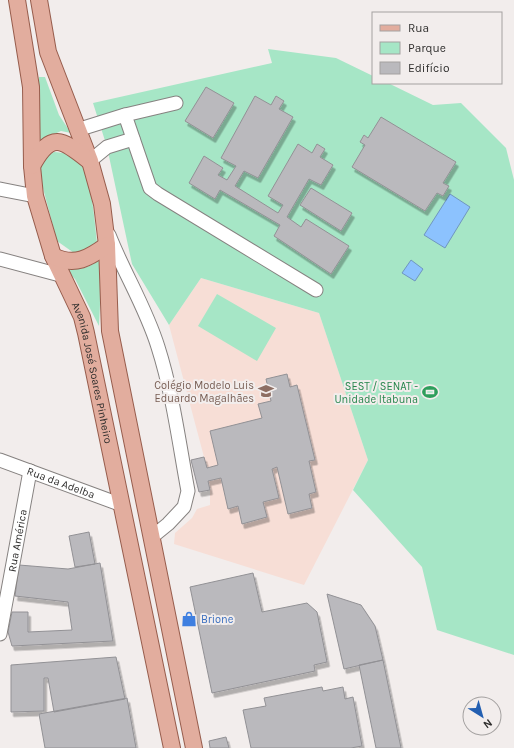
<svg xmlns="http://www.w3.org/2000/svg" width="514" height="748" viewBox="0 0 514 748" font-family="Karla,sans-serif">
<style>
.education{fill:#f7ded6}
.green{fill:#a6e6c6}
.water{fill:#8cc2fe;stroke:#7096bf}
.building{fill:#bab9bd;stroke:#929195;filter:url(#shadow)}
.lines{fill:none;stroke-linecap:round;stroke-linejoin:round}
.minor-casing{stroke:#868280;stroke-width:15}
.major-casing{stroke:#975d4d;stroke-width:18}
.minor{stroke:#fff;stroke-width:13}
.major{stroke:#e2ad9e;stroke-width:16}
.labels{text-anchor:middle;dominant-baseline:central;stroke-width:4;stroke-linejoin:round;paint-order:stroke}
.street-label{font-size:11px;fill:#2f2e2d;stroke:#f2edec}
.education-label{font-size:11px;fill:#785e54;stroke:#f2edec;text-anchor:end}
.leisure-label{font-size:11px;fill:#27864d;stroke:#f2edec;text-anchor:end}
.shop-label{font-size:11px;fill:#366cbe;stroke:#f2edec;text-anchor:start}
</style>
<defs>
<filter id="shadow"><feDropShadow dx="2.5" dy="4.5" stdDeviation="0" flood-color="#0004"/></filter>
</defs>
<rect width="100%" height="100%" fill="#f2edec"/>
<!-- education -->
<path class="education" d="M201 278 319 313 368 460 304 585 174 544 175 533 192 518 197 509 210 505V490L199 492 191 460 204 457 169 325Z"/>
<!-- green -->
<path class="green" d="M268 49 336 58 373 76V83H388L433 105 461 103 506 148 514 180V655L437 630 422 567 353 490 368 460 319 313 201 278 169 325 132 264 107 147 93 103 272 63Z
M39 77H45L59 115 71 133 61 131 39 141 37 108Z
M54 152C63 153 71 153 78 158 91 169 95 225 97 242L85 251 74 253 57 241 40 177V165L46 157Z
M99 259 101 283 99 326 75 279 64 268C79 269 88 270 99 259Z
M217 294 276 328 257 361 198 326Z"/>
<!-- water -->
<path class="water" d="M450 194 470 207 445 248 424 235Z
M411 260 423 269 415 281 402 273Z"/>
<!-- building -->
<path class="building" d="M206 87 234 103 213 138 185 121Z
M255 96 271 105 276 96 284 101 279 109 293 117 258 178 244 171 235 186 278 213 283 205 268 196 298 144 312 153 317 144 325 149 320 157 333 165 321 185 309 179 287 217 301 227 306 219 349 246 331 274 274 236 280 225 220 190 215 199 189 183 204 156 223 168 218 175 227 180 236 166 221 158Z
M381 117 456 162 443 183 449 186 443 196 437 193 425 211 352 167 365 145 360 142 364 135 368 138Z
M311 188 352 213 341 231 300 205Z
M287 374 290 387 297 385 315 460 309 461 316 492 309 494 312 508 288 514 277 467 272 469 279 498 263 502 267 517 242 524 238 506 228 509 221 478 208 481 210 490 199 492 191 460 204 457 207 468 218 465 210 431 262 418 258 404 271 401 266 379Z
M89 532 95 564 75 567 69 536Z
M100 563 113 641 12 646 8 632 12 612H28V632L72 630 68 602 15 596 19 565 68 569Z
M253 573 262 612 307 603 317 612 327 662 314 665 315 671 212 693 190 587Z
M327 594 361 605 375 626 383 660 344 669Z
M116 657 125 699 54 712 48 678H44V711L11 712V665Z
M383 660 401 748H376L359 665Z
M322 687 323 691 343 687 345 699 353 697 362 746 351 748H251L243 710 266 706 264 698Z
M127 698 136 748H45L39 714Z
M226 737 229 748H210L209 741Z"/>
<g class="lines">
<defs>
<g id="minor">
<path d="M176 103 125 115 150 188 158 194 316 290"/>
<path d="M77 130 125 115"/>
<path d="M90 161 107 147 133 139"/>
<path d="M0 189 35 196"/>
<path d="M109 235C124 273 146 308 158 347 173 394 179 443 188 491L184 507 168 524 152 537"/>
<path d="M0 259 60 275"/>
<path id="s1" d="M0 460 122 505"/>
<path id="s2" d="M0 634 30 471"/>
</g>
<g id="major">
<path id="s3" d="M17 0 31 87 32 166 35 196 53 256 82 317 86 333 172 748"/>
<path d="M39 0 48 52 90 161 102 204 107 245 110 331 194 748"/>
<path d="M32 166C51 131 62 139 88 160"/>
<path d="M53 256C75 267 89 258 107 245"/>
</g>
</defs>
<!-- minor casing -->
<use href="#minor" class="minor-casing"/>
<!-- major casing -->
<use href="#major" class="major-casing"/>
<!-- minor -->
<use href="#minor" class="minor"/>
<!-- major -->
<use href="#major" class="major"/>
</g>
<!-- icons -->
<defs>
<symbol id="school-bare" viewBox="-9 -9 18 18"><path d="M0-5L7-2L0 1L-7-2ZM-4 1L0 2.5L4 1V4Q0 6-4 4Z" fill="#8d6e63" stroke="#f2edec" stroke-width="2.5" paint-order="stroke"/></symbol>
<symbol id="stadium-bare" viewBox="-9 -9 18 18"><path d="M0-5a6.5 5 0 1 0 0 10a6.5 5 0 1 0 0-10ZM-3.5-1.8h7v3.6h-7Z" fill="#2e9e5b" stroke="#f2edec" stroke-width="2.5" paint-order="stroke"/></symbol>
<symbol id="shop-bare" viewBox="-9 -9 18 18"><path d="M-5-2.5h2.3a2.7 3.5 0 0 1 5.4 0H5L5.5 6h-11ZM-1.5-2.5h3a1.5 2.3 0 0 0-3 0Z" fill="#3f7fe0" stroke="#f2edec" stroke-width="2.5" paint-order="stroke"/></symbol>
</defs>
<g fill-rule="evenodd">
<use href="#school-bare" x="255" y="380" width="22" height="22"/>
<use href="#stadium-bare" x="419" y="381" width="22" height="22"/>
<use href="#shop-bare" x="178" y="608" width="22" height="22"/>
</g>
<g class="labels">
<!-- street labels -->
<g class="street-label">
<text stroke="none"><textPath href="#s3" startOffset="384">Avenida José Soares Pinheiro</textPath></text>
<text stroke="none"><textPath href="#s1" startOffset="65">Rua da Adelba</textPath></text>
<text stroke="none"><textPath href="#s2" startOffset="95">Rua América</textPath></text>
</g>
<!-- education labels -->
<g class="education-label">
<text x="254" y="385">Colégio Modelo Luis<tspan x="254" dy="13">Eduardo Magalhães</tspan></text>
</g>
<!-- leisure labels -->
<g class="leisure-label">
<text x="418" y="386">SEST / SENAT -<tspan x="418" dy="13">Unidade Itabuna</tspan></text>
</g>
<!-- shop labels -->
<g class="shop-label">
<text x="201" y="619">Brione</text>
</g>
</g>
<!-- legend -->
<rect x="372" y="12" width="130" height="72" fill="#f2edec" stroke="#a4a1a0"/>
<rect x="380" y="25" width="20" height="6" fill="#e2ad9e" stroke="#a4a1a0"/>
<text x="408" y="32" font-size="12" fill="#2f2e2d">Rua</text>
<rect x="380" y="42" width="20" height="12" fill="#a6e6c6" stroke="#a4a1a0"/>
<text x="408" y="52" font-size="12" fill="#2f2e2d">Parque</text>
<rect x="380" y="62" width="20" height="12" fill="#bab9bd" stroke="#a4a1a0"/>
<text x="408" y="72" font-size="12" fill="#2f2e2d">Edifício</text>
<!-- north arrow -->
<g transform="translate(482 716) rotate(143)"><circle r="19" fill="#f2edec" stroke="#a4a1a0"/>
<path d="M0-3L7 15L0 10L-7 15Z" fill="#235fb1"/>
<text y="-6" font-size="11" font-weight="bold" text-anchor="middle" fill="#2f2e2d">N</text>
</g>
</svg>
